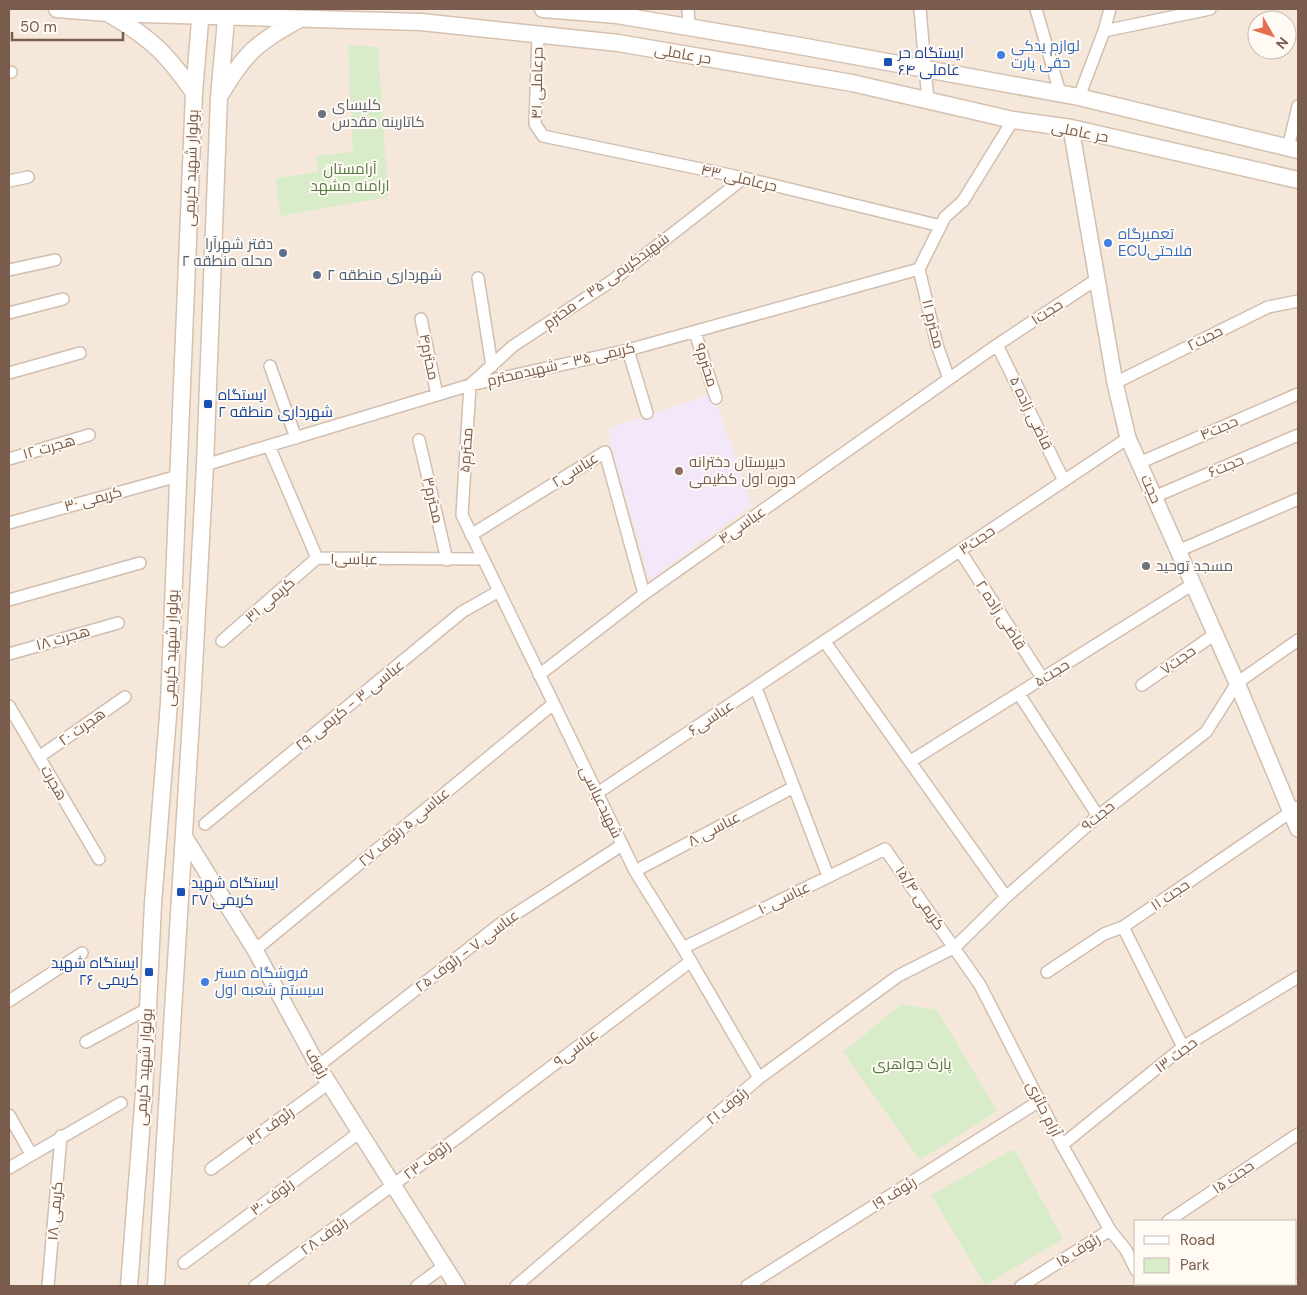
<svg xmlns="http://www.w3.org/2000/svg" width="1307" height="1295" viewBox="0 0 1307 1295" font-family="'DM Sans',Cairo,sans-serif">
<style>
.residential{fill:#f5e8da;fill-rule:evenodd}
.education{fill:#f3e8fa}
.green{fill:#d8ecc9}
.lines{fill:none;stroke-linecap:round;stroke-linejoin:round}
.minor-casing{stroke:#d1beb0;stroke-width:14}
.tertiary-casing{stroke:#d1beb0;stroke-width:18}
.secondary-casing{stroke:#d6c0b0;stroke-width:19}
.minor{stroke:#fff;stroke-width:11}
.tertiary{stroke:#fff;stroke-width:15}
.secondary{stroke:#fff;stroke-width:16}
.shop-dot{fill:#3f7fe0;stroke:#fffaf3;stroke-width:2}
.transit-dot{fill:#1a4fb4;stroke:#fffaf3;stroke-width:2}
.worship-dot{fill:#6b7280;stroke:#fffaf3;stroke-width:2}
.service-dot{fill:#5c6f8a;stroke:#fffaf3;stroke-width:2}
.education-dot{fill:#8d6e63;stroke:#fffaf3;stroke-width:2}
.labels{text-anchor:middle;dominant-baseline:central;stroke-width:4;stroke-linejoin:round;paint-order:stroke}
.shop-label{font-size:15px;fill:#366cbe;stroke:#fffaf3;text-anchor:start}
.transit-label{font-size:15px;fill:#164399;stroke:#fffaf3;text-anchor:start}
.street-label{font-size:15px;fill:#7a5c4d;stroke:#fffaf3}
.worship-label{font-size:15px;fill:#5b616d;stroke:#fffaf3;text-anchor:start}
.park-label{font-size:15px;fill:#537a41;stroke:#fffaf3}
.service-label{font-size:15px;fill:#4e5e75;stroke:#fffaf3;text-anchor:end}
.education-label{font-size:15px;fill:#785e54;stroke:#fffaf3;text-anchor:start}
</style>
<rect width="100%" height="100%" fill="#fdf6ec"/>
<!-- residential -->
<path class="residential" d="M9 9H1298V1286H9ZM1257 20H1287V50H1257ZM1136 1221H1296V1284H1136Z"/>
<!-- education -->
<path class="education" d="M710 395 718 408 752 505 650 580 609 438 610 428Z"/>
<!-- green -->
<path class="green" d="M348 45 378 47 388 197 280 216 276 178 318 172 316 156 353 152Z
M902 1004 937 1010 997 1111 920 1160 843 1052Z
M1014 1149 1063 1239 985 1285 931 1195Z"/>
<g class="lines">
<defs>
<path id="minor" d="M688 9 689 27
M920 9 928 101
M1036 9 1060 93
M1104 31 1210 9
M538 35 535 124 543 136 744 178 941 226
M9 72H11
M1079 97 1104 31 1110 9
M1288 148 1298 106
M744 178 613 280 513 346 470 385 462 515 635 871 683 948 759 1078
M9 181 28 177
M919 269 945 217 963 201 1013 120
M919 269 937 345 949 379
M9 270 55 260
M478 278 492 366
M9 313 63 299
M421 319 437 395
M695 332 716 398
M997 345 1064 481
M628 350 647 413
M270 366 296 438
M9 373 80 353
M1115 383 1268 307 1298 301
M419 440 447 560
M269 446 317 558 483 559
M9 459 89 435
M1139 463 1298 394
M205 465 470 385 628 350 919 269
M1154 497 1298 435
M9 523 178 476
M471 535 605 452 644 594
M960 551 1043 679
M1178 551 1298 499
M9 600 140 563
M222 641 317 558
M825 642 1006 897
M9 654 118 623
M539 675 644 594 997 345 1097 279
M1142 685 1215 634
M756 688 828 876
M1019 694 1098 816
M9 706 99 859
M39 757 125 697
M911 761 1193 584
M596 794 1128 438
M205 824 462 612 499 591
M635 871 794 787
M1123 927 1183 1047
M683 948 885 849 980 985 1062 1145 1110 1230 1126 1250 1136 1270
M255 950 553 704
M1047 972 1104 934 1123 927 1298 807
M9 1001 82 953
M86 1042 147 1009
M318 1066 500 924 622 845
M9 1115 31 1154
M1062 1145 1183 1047 1298 977
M9 1168 121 1103
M211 1169 329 1083
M1168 1221 1298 1134
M184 1263 360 1132
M1143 1284 1144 1286
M48 1286 61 1136
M255 1286 461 1135 691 961
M417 1286 444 1266
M516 1286 759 1078 898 976 955 947 1006 897 1098 816 1206 732 1237 683 1298 640
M747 1286 1041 1100
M1021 1286 1110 1230
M1297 1286 1298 1285"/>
<path id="tertiary" d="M1071 128 1115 383 1128 438 1237 683 1298 829
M184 836 255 950 318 1066 457 1286"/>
<path id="secondary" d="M57 9 108 13 421 22 618 43 852 83 1013 120 1071 128 1298 180
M543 9 617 15 800 46 1079 97 1298 150
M111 15C152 39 167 54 194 93
M222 92C245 53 258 42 298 20
M129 1286 144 1093 153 903 169 703 194 93 201 9
M156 1286 192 704 205 465 219 97 227 9"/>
</defs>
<!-- minor casing -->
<use href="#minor" class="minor-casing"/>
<!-- tertiary casing -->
<use href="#tertiary" class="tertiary-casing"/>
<!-- secondary casing -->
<use href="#secondary" class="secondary-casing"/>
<!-- minor -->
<use href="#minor" class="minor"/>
<!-- tertiary -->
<use href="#tertiary" class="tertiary"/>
<!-- secondary -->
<use href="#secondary" class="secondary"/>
</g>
<!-- markers -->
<g class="shop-dot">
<circle cx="1001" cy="55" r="5"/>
<circle cx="1108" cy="243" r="5"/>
<circle cx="205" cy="982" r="5"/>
</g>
<g class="transit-dot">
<rect x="883" y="57" width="10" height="10" rx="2.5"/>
<rect x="203" y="399" width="10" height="10" rx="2.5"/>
<rect x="176" y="887" width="10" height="10" rx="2.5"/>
<rect x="144" y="967" width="10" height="10" rx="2.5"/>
</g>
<g class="worship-dot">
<circle cx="322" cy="114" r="5"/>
<circle cx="1146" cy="566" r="5"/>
</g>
<g class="service-dot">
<circle cx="283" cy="253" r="5"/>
<circle cx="317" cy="275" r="5"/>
</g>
<circle class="education-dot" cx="679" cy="471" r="5"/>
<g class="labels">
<!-- shop labels -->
<g class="shop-label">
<text x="1011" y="46">لوازم یدکی<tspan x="1011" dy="17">حقی پارت</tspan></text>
<text x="1118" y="234">تعمیرگاه<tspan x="1118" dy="17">ECUفلاحتی</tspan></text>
<text x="215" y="973">فروشگاه مستر<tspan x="215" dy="17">سیستم شعبه اول</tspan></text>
</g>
<!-- transit labels -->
<g class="transit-label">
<text x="898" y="53">ایستگاه حر<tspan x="898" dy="17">عاملی ۶۴</tspan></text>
<text x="218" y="395">ایستگاه<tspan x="218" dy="17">شهرداری منطقه ۲</tspan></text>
<text x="191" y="883">ایستگاه شهید<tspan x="191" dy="17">کریمی ۲۷</tspan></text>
<text x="139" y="963" text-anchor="end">ایستگاه شهید<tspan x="139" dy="17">کریمی ۲۶</tspan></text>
</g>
<!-- street labels -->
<g class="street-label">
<text transform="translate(683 54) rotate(10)">حر عاملی</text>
<text transform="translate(537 83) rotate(-89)">حرعاملی ۴۱</text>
<text transform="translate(1080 132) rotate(11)">حر عاملی</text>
<text transform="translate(191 168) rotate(-88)">بولوار شهید کریمی</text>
<text transform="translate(739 178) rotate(13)">حرعاملی ۴۳</text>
<text transform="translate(606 281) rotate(-36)">شهیدکریمی ۳۵ - محترم</text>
<text transform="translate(1047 312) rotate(-33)">حجت۱</text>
<text transform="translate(933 324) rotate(76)">محترم ۱۱</text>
<text transform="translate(1205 338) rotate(-27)">حجت۲</text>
<text transform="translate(429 357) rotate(78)">محترم۴</text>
<text transform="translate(561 364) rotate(-13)">کریمی ۳۵ - شهیدمحترم</text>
<text transform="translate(706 365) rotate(72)">محترم۹</text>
<text transform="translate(1031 413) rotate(64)">قاضی زاده ۵</text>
<text transform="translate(1219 428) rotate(-23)">حجت۴</text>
<text transform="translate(49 447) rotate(-16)">هجرت ۱۲</text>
<text transform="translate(466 450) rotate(-86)">محترم۵</text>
<text transform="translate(1226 466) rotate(-23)">حجت۶</text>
<text transform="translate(575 470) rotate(-32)">عباسی۲</text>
<text transform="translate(1151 489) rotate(66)">حجت</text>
<text transform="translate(93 499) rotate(-15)">کریمی ۳۰</text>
<text transform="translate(433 500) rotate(77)">محترم۳</text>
<text transform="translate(742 525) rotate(-35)">عباسی۴</text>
<text transform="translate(977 540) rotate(-34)">حجت۳</text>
<text transform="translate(354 559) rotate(1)">عباسی۱</text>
<text transform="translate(270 600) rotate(-41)">کریمی ۳۱</text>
<text transform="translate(1001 615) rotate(57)">قاضی زاده ۲</text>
<text transform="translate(63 638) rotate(-16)">هجرت ۱۸</text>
<text transform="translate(171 648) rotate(-88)">بولوار شهید کریمی</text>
<text transform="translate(1178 660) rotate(-35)">حجت۷</text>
<text transform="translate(1052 673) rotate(-32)">حجت۵</text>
<text transform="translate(350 705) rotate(-39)">عباسی ۳ - کریمی ۲۹</text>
<text transform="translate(711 718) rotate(-34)">عباسی۶</text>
<text transform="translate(82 727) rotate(-35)">هجرت ۲۰</text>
<text transform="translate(54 783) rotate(60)">هجرت</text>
<text transform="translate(601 802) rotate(64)">شهیدعباسی</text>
<text transform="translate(1098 816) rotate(-40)">حجت۹</text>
<text transform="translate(404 827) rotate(-40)">عباسی ۵ رئوف ۲۷</text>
<text transform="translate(714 829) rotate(-28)">عباسی ۸</text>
<text transform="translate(1170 895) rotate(-34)">حجت ۱۱</text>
<text transform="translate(784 898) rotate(-26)">عباسی ۱۰</text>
<text transform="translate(920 898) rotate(55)">کریمی ۱۵/۴</text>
<text transform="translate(467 951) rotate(-37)">عباسی ۷ - رئوف ۲۵</text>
<text transform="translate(576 1048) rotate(-37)">عباسی۹</text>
<text transform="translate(1176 1055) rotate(-37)">حجت ۱۳</text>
<text transform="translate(317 1063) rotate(60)">رئوف</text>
<text transform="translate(144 1067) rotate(-87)">بولوار شهید کریمی</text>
<text transform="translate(727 1106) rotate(-40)">رئوف ۲۱</text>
<text transform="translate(1044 1109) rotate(64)">آرام حائری</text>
<text transform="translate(270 1126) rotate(-36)">رئوف ۳۲</text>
<text transform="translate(427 1160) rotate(-37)">رئوف ۲۳</text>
<text transform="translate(1233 1177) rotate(-34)">حجت ۱۵</text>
<text transform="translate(894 1193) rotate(-32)">رئوف ۱۹</text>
<text transform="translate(272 1197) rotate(-37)">رئوف ۳۰</text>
<text transform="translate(55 1211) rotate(-85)">کریمی ۱۸</text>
<text transform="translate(324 1236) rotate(-36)">رئوف ۲۸</text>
<text transform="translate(1078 1250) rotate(-32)">رئوف ۱۵</text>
</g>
<!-- worship labels -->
<g class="worship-label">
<text x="332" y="105">کلیسای<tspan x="332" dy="17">کاتارینه مقدس</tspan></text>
<text x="1156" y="566">مسجد توحید</text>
</g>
<!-- park labels -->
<g class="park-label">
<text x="350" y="169">آرامستان<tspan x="350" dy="17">ارامنه مشهد</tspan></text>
<text x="912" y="1064">پارک جواهری</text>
</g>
<!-- service labels -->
<g class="service-label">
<text x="273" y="244">دفتر شهرآرا<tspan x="273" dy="17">محله منطقه ۲</tspan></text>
<text x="327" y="275" text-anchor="start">شهرداری منطقه ۲</text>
</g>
<!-- education labels -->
<g class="education-label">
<text x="689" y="462">دبیرستان دخترانه<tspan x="689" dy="17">دوره اول کظیمی</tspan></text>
</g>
</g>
<!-- border -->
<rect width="1307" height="1295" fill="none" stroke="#7a5c4d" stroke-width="20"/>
<!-- legend -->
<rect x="1134" y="1220" width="162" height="65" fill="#fffaf3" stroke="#cabbb1"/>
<rect x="1144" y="1236" width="25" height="8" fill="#ffffff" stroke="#cabbb1"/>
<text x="1180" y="1245" font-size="15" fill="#7a5c4d">Road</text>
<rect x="1144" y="1258" width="25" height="15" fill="#d8ecc9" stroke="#cabbb1"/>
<text x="1180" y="1270" font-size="15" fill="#7a5c4d">Park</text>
<!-- north arrow -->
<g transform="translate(1272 35) rotate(129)"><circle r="24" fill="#fffaf3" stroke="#cabbb1"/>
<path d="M0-4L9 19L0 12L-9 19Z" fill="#e76f51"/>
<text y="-8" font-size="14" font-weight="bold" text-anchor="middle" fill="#7a5c4d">N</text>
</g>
<!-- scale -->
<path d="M12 32v8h111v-8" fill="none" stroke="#7a5c4d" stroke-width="2.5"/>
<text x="20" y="32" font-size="15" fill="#7a5c4d" stroke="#fffaf3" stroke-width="4" paint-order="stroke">50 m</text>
</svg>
